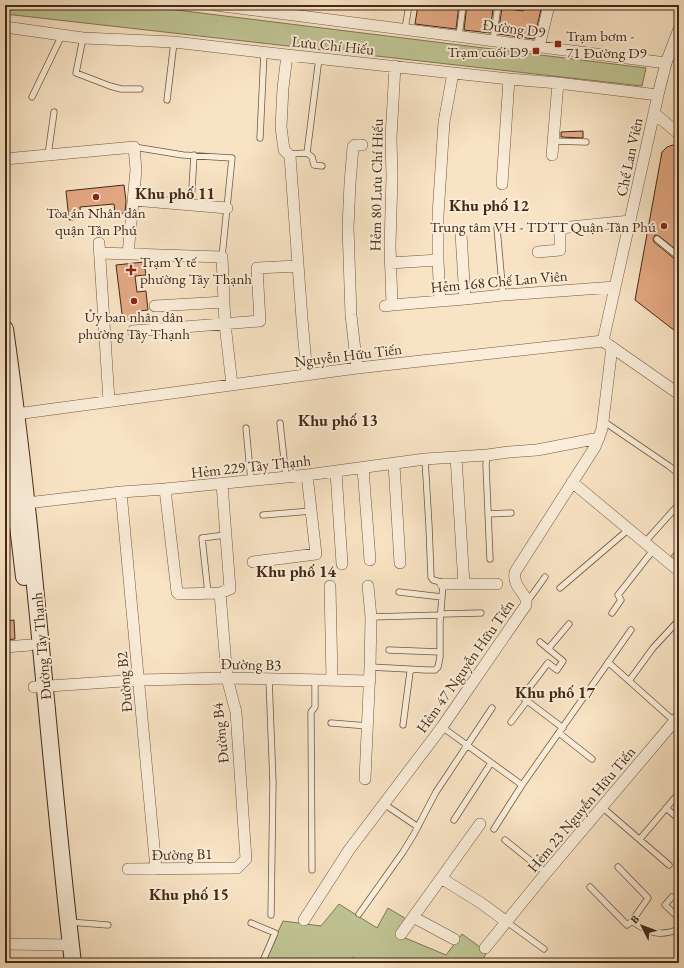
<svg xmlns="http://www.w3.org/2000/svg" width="684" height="968" viewBox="0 0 684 968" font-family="'EB Garamond',serif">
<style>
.green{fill:#bfc393;stroke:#817654}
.building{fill:#e3a883;stroke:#432916}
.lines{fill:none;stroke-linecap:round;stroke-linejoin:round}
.lane-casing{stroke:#705842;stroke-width:7}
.street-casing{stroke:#705842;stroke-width:12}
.secondary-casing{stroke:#432916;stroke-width:18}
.lane{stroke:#faedd9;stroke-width:5.5}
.street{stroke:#faedd9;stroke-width:11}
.secondary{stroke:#faedd9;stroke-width:16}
.poi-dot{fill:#8f2418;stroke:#faedd9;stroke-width:1.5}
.labels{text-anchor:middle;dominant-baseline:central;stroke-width:4;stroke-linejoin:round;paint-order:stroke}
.street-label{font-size:15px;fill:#432916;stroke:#faedd9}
.poi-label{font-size:15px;fill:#432916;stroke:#faedd9;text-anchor:start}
.neighbourhood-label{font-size:16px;font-weight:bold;fill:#432916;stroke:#faedd9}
</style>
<rect width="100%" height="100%" fill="#f8e3c4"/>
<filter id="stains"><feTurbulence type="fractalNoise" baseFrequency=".005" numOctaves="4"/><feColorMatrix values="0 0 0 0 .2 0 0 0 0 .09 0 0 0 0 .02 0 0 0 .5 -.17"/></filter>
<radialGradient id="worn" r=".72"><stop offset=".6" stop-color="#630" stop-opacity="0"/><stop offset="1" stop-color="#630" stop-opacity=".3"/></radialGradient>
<!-- green -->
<path class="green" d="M5 5H136L646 68 642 86 5 14Z
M679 547V567L669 558Z
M339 904 377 928 388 908 408 920 398 935 446 955 462 934 487 952 481 963H363L353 957 348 963H264L283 921 321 926Z"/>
<!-- building -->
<path class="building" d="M418 5H459L456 29 415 24Z
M467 5H475L493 8 490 33 464 30Z
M524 5H542L534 39 498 34 502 8 523 11Z
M583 131V138L561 137V132Z
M673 145 679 148V252L659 236 655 235 653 239 654 242 676 260 679 261V334L635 300 662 152 667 147Z
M124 185 126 201 125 213 115 214 114 204 80 207 81 219 69 220 66 191Z
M144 262 146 275 135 276 137 292 146 291 148 310 139 311 140 320 123 322 116 265Z
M14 620 15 639 5 640V621Z"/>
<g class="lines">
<defs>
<path id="lane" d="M405 29 409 5
M459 36 463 5
M83 38 76 73 110 86 121 89H140
M493 41 498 5
M32 97 62 35
M167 100 174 42
M260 138 264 52
M553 141 586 142
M134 147 183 155 232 158 222 257
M307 153 312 157 314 165 322 166
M288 154 307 153 319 58
M48 155 54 112
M191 205 194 155
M497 228 503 295
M657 239 679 257
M603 421 669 466 679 474
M280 423 286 477
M246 428 251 481
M487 455 486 465 490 559
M488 514 511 513
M263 515 311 511
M645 542 679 504
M560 588 629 529
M399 592 442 597
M208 593 202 538 225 535
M527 602 545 577
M612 613 621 600 618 595 654 549
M441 614 481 613
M371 617 441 615
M540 642 563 661 557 670 548 663 522 697 563 728
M548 649 569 624
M389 650 440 652
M608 662 674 721
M370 667 427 670H435L438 667 440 657V622L443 584 441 582 433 580 431 577 429 526 425 459
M269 679 273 783 271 915
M629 681 653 648 679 620
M511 722 527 701
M331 723 368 726
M403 725 410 672 412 670
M442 727 522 785
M559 733 592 759
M384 804 418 827
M602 807 669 865
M666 808 679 819
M454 820 491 763
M494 829 522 785 631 630
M640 839 679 793
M505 840 546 873
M618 867 648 898 632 921
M312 870 311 712 315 707V679
M590 887 627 925 632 921C648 933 660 937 679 929
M672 897 665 905 679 918
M359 914 403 852 414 834 436 792 492 708
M69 922 108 925
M507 922 544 949
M251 923 275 933 262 963"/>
<path id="street" d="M215 5 666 63
M5 27 83 38 174 42 287 55 509 79 558 83 658 95
M539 47 549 5
M287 55 283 88 281 127 284 150 290 156 302 319 307 375
M654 113 679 134
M552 155 558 83
M5 159 134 147 136 170 128 254
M502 184 509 79
M133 200 227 208
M461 234 465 299
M99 243 109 401
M538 252 560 250V228L630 221
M100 253 222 257 225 324 232 385
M390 263 438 260
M440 301 438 260V215L444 122 453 73
M392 305 390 246 392 176 391 138 395 66
M155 306 224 302
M385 306 392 305 465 299 503 295 615 287
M133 331 260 321 257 268 298 266
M603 341 658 95 666 63 679 29
M357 368 351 315 348 227 350 183 353 147 355 145H362
M9 415 357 368 603 341 679 394
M456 457 464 584
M394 464 400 563
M363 468 370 560
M336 472 342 564
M572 482 679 571
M165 489 177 592 179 594 220 593 230 589 222 484
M121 492 156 869
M27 503 121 492 165 489 307 475 425 459 487 455 509 452 537 450 599 438
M253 562 316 554 307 475
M443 584H497
M330 586 332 680
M5 647 30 645
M34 687 139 680 227 678 370 681
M365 779 370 667 371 617 368 586
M128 869 237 868 246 859 236 712 227 678 220 593
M441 878 481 903 507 922
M413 917 454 939
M304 920 349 850 442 727 526 605V599C521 589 513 585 515 572L595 447 602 429 612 347
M401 934 480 824
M5 944 71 945
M485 948 546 873 679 716"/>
<path id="secondary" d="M5 329C35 540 48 752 73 963
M5 416 24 577"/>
</defs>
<!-- lane casing -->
<use href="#lane" class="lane-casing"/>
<!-- street casing -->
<use href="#street" class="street-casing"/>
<!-- secondary casing -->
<use href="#secondary" class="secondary-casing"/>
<!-- lane -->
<use href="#lane" class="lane"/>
<!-- street -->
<use href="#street" class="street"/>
<!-- secondary -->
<use href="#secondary" class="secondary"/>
</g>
<!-- markers -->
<g class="poi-dot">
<rect x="554" y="40" width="8" height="8" rx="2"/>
<rect x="532" y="47" width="8" height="8" rx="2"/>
<circle cx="96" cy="197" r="4"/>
<circle cx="664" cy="226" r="4"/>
<path d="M129 264h4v4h4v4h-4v4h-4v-4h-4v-4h4z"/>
<circle cx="134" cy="301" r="4"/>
</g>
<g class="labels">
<!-- street labels -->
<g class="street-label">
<text transform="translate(514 28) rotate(7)">Đường D9</text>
<text transform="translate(333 45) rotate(6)">Lưu Chí Hiếu</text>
<text transform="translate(629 157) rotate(-78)">Chế Lan Viên</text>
<text transform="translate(376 185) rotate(-89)">Hẻm 80 Lưu Chí Hiếu</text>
<text transform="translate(499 281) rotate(-5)">Hẻm 168 Chế Lan Viên</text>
<text transform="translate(348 355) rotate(-7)">Nguyễn Hữu Tiến</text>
<text transform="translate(251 466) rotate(-6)">Hẻm 229 Tây Thạnh</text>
<text transform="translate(41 646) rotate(-95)">Đường Tây Thạnh</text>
<text transform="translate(251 664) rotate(1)">Đường B3</text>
<text transform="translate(465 666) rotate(-55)">Hẻm 47 Nguyễn Hữu Tiến</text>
<text transform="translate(124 682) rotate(-95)">Đường B2</text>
<text transform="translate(220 733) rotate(-96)">Đường B4</text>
<text transform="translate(581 809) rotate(-50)">Hẻm 23 Nguyễn Hữu Tiến</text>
<text transform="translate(182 854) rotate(-1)">Đường B1</text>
</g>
<!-- poi labels -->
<g class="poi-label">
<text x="566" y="35">Trạm bơm -<tspan x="566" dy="17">71 Đường D9</tspan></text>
<text x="528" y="51" text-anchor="end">Trạm cuối D9</text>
<text x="96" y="212" text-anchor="middle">Tòa án Nhân dân<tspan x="96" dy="17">quận Tân Phú</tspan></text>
<text x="656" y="226" text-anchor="end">Trung tâm VH - TDTT Quận Tân Phú</text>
<text x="140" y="261">Trạm Y tế<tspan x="140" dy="17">phường Tây Thạnh</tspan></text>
<text x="134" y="316" text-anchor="middle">Ủy ban nhân dân<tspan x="134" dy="17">phường Tây Thạnh</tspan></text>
</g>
<!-- neighbourhood labels -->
<g class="neighbourhood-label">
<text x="175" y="193">Khu phố 11</text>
<text x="489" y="205">Khu phố 12</text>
<text x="338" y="420">Khu phố 13</text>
<text x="296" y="571">Khu phố 14</text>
<text x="555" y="692">Khu phố 17</text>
<text x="189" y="894">Khu phố 15</text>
</g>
</g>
<!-- margin -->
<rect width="684" height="968" fill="none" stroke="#f8e3c4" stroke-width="20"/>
<rect x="6" y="6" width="672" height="956" fill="none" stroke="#432916" stroke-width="2"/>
<rect x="10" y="10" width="664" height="948" fill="none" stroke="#432916"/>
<!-- north arrow -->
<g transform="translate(642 926) rotate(312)" stroke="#faedd9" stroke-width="3" paint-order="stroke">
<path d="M0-3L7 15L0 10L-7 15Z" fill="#432916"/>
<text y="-6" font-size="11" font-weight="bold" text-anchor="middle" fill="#432916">B</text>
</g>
<rect width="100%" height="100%" filter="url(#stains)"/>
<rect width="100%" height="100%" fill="url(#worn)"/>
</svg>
